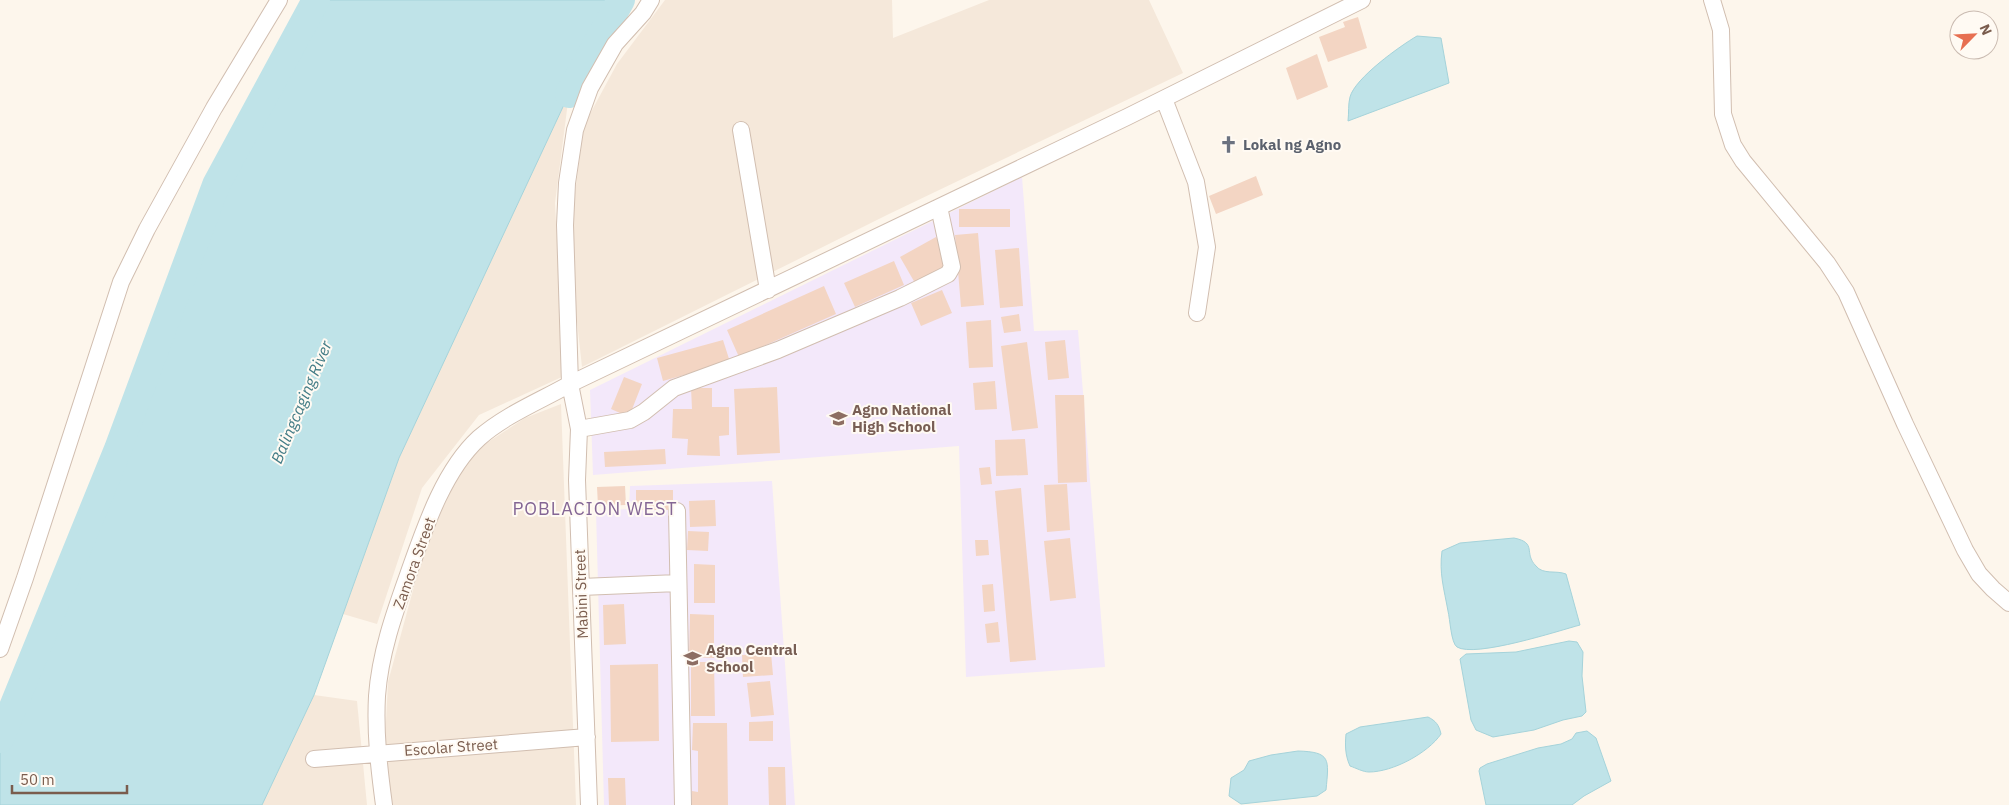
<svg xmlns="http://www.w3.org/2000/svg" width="2009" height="805" viewBox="0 0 2009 805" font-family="'IBM Plex Sans',sans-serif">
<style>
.residential{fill:#f5e8da}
.education{fill:#f3e8fa}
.water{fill:#bfe3e8;stroke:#a5d3da}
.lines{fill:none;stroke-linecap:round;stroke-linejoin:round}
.river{stroke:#bfe3e8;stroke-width:28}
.building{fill:#f3d5c3}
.minor-casing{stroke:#d1beb0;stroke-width:18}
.minor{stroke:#fff;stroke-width:16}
.labels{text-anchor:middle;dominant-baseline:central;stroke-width:4;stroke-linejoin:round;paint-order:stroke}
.worship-label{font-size:15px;font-weight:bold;fill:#5b616d;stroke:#fffaf3;text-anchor:start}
.education-label{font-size:15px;font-weight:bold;fill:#785e54;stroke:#fffaf3;text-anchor:start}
.street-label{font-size:15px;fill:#7a5c4d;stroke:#fffaf3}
.water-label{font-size:16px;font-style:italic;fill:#437c86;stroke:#fffaf3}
.quarter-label{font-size:18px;letter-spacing:1px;fill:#846695;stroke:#fffaf3}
</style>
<rect width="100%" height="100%" fill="#fdf6ec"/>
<!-- residential -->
<path class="residential" d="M665 0H892L893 38 989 0H1149L1183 73 889 214 582 367 574 294V200L584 125 617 64Z
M569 94 555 203 564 376 479 415 422 488 377 624 343 614 399 458Z
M561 404 576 805H390L384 761 388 682 419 568 455 477 482 446 525 418Z
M314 695 357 701 367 805H262Z"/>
<!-- education -->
<path class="education" d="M1022 177 1034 331 1078 330 1105 667 966 677 959 446 593 475 590 390Z
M772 481 795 805H604L596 511 629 509 630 486Z"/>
<!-- water -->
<path class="water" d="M316 0H621L569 94 399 458 314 695 262 805H0V739L118 449 216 185Z
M1417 36 1441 38 1449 83 1348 121C1349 113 1348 104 1350 97 1355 78 1400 46 1417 36Z
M1514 538C1538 543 1523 553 1536 566 1543 575 1556 570 1566 574L1580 625C1558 631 1475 658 1457 647 1451 643 1450 619 1448 611 1444 589 1439 573 1442 551L1460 543Z
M1569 641 1577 642 1583 652 1582 676 1586 712 1582 716 1563 720 1534 730 1493 737 1476 730 1471 720 1460 659 1466 654 1516 652Z
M1428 717C1436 721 1439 725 1441 734 1428 753 1393 772 1369 772 1363 772 1356 768 1350 766 1345 755 1345 745 1346 734L1360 727Z
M1587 731 1596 738 1611 781 1584 796 1572 805H1486L1479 771 1480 768 1487 764 1538 748 1561 744 1572 739 1576 733Z
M1298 751C1331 752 1329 759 1326 790L1317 796 1241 804 1229 796 1231 778 1244 770 1249 761 1271 755Z"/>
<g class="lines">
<!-- river -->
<path class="river" d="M569 94 621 0
M0 739 118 449 216 185 316 0"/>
</g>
<!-- building -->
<path class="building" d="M1358 17 1367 48 1328 62 1319 37 1345 27 1343 22Z
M1317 54 1328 87 1297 100 1286 68Z
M1256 176 1263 195 1216 214 1209 196Z
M959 209H1010V227H959Z
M978 233 984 305 961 307 955 235Z
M936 237 950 263 915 283 900 257Z
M1019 248 1023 306 1000 308 995 250Z
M894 261 904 285 855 307 844 283Z
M824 286 836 314 739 357 727 330Z
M942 290 952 313 921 326 911 303Z
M1019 314 1021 331 1004 333 1001 317Z
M991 320 993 367 969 368 966 322Z
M723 340 730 362 663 381 657 358Z
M1065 340 1069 378 1048 380 1045 342Z
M1027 342 1038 428 1012 431 1001 346Z
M624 377 642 384 629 417 611 409Z
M995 381 997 409 975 410 973 383Z
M777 387 780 453 737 455 734 389Z
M691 388H712V407H729V435L719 436 720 456 687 455 688 439 672 438 673 409H692Z
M1055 395H1084L1087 482 1058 483Z
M1025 439 1028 475 996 476 995 440Z
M665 449 666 464 605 467 604 452Z
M990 467 992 484 981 485 979 468Z
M1067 484 1070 530 1047 532 1044 485Z
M625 486 626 505 598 506 597 487Z
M1021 488 1036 660 1010 662 995 491Z
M636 490H673V510H636Z
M715 500 716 526 690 527 689 501Z
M688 531 709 532 708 551 687 550Z
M1070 538 1076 598 1050 601 1044 541Z
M975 540H988L989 555 976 556Z
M694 564 715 565V603H694Z
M993 584 995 611 984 612 982 585Z
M624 604 626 644 604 645 603 605Z
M690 614 714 615V658L689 657Z
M998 622 1000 642 987 643 985 624Z
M771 653 773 675 743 677 742 655Z
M691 662H714L715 716H691Z
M658 664 659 741 611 742 610 665Z
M770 681 774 715 751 717 747 683Z
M773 721V741H749V722Z
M693 723H727L728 805H692V791L698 792V751L692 750Z
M768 767H785L786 805H769Z
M608 778H625L626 805H609Z"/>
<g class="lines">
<defs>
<path id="minor" d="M1712 0 1721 30 1723 114 1733 145 1743 161 1827 263 1846 292 1905 424 1965 550 1979 574 1993 589 2009 603
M1164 99 1196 182 1207 247 1197 313
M741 130 768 290
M579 429 630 420 644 412 674 388 778 350 900 298 948 274 952 267 939 207
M677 511 683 805
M581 587 678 583
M0 649 25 578 121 282 147 229 214 108 279 0
M314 759 587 737
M384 805C379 768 375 733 377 696 380 654 394 614 408 575 424 530 443 471 479 438 505 415 540 401 570 384L1127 117 1362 0
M589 805 577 480 579 429 570 384 565 225 567 183 575 130 590 88 615 44 643 13 651 0"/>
</defs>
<!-- minor casing -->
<use href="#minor" class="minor-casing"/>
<!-- minor -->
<use href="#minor" class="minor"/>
</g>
<!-- icons -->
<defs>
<symbol id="church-bare" viewBox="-9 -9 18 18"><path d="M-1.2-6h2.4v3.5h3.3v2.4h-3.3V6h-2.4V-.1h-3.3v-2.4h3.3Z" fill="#6b7280" stroke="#fffaf3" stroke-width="2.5" paint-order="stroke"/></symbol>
<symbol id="school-bare" viewBox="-9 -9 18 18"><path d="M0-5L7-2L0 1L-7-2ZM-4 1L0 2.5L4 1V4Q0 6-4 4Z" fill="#8d6e63" stroke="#fffaf3" stroke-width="2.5" paint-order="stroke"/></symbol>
</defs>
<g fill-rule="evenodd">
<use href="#church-bare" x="1216" y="132" width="25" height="25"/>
<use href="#school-bare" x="826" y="406" width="25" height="25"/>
<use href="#school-bare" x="680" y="646" width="25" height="25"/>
</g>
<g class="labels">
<!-- worship labels -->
<g class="worship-label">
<text x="1243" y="144">Lokal ng Agno</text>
</g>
<!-- education labels -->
<g class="education-label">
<text x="852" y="409">Agno National<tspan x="852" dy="17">High School</tspan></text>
<text x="706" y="649">Agno Central<tspan x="706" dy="17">School</tspan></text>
</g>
<!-- street labels -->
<g class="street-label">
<text transform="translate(414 563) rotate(-70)">Zamora Street</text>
<text transform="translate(581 594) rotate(-92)">Mabini Street</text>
<text transform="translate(451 747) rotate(-4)">Escolar Street</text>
</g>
<!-- water labels -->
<g class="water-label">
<text transform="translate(301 402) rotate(-67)">Balingcaging River</text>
</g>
<!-- quarter labels -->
<g class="quarter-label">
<text x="595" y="508">POBLACION WEST</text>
</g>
</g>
<!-- north arrow -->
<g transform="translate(1974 35) rotate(66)"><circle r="24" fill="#fffaf3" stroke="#cabbb1"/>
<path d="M0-4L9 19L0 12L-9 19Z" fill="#e76f51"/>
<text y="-8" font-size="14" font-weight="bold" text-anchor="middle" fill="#7a5c4d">N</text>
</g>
<!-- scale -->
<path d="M12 785v8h115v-8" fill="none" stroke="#7a5c4d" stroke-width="2.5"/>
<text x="20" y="785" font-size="15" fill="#7a5c4d" stroke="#fffaf3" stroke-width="4" paint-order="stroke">50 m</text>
</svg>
